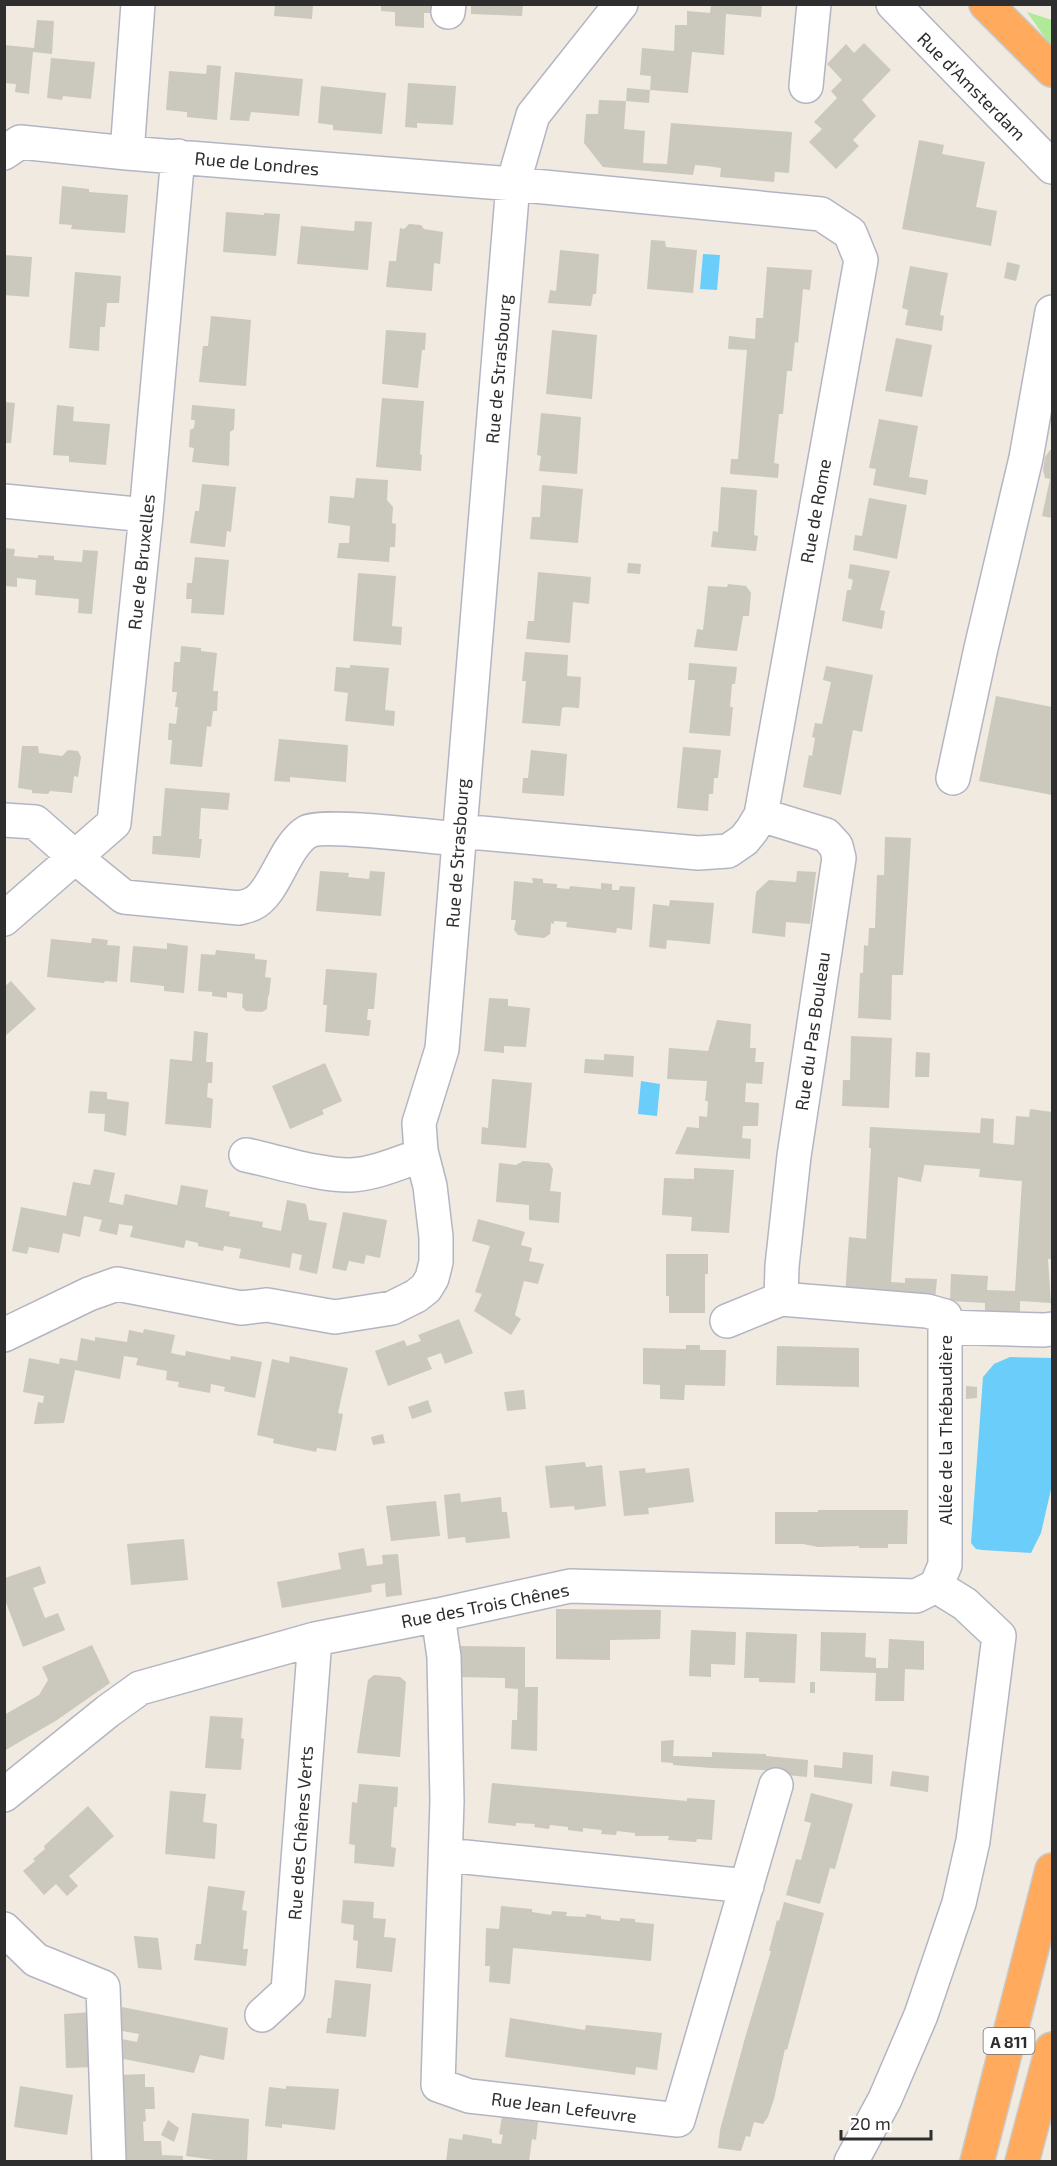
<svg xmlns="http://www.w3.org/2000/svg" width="1057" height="2166" viewBox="0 0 1057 2166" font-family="'Exo 2',sans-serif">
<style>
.green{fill:#b0ea98}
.water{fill:#6bcdfa}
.building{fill:#cbc8be}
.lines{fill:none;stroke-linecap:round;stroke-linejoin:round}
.minor-casing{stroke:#b4b5c2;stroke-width:36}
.highway-casing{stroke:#c9c9c9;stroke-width:36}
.minor{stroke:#fff;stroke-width:33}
.highway{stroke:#ffaa5c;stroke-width:33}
.labels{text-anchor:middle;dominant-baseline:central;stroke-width:4.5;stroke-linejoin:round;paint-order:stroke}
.shield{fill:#fff;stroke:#6d6d6d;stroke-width:1.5}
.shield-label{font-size:16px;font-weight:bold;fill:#2e2e2e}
.street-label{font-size:18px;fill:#2e2e2e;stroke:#fff}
</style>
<rect width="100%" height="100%" fill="#f0eae0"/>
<!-- green -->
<path class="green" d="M1027 12 1052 20V48Z"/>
<!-- water -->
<path class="water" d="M703 254 720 255 717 290 700 289Z
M641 1081 660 1084 657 1116 638 1114Z
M1010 1357 1052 1358V1485L1041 1533 1031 1553 982 1550 976 1549 971 1543 983 1377 994 1364Z"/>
<!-- building -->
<path class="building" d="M275 4H313L312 19 274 16Z
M381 4H433L432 13H424V28L395 26V12L381 11Z
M471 4H523L522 16 471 14Z
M711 4H762L761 17 726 14 724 55 692 52 688 93 650 90 651 76 640 75 642 48 674 51 675 25H687V11L710 13Z
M37 20 54 21 52 54 33 52 29 94 15 92 16 84 4 83V45L34 48Z
M864 43 891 70 862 100 876 116 853 140 859 146 836 169 809 142 822 129 814 122 837 98 831 91 842 80 827 64 846 44 854 53Z
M51 58 95 62 91 99 63 96 62 100 47 98Z
M207 65 221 66 217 120 187 117V112L166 110 169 71 206 74Z
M235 72 303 79 299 116 251 112 249 121 230 120Z
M408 83 456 86 453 125 417 123V128L405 127Z
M321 86 386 93 382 134 333 130V125L318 123Z
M627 88 650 90 649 103 626 101 624 129 645 131 643 163 667 164 671 123 710 126 792 132 789 173 775 172 774 182 720 177 721 168 707 166 695 165 693 175 603 167 584 143 586 114H598L599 100 626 101Z
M919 140 944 145 942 154 985 162 976 207 997 211 991 246 902 229Z
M62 186 89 189V192L128 195 125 233 71 229 72 225 59 224Z
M226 212 264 215V213L280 214 276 256 223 252Z
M355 221 372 222 368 270 297 264 301 226 354 231Z
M409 224 421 225 424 229 443 232 440 264 434 263 432 291 386 287 389 261H396L400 228 404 229Z
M651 240 665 241 666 247 697 250 693 293 647 289Z
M560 250 599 254 596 294H593L591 306 548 303 550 290 556 291Z
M4 255 32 257 29 297 4 295Z
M1007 262 1020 265 1016 281 1004 278Z
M910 266 948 273 940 315 944 316 942 331 905 325 908 310 902 308Z
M767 267 812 270 810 290 803 289 798 343 795 342 792 371H787L783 414H779L774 463 779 464 778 478 730 474 731 459H738L747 350 728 349 729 336 755 339 756 318H763Z
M75 272 121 276 119 303H107L105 327H100L99 351 69 348Z
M211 316 251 320 246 386 199 382 203 346H208Z
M386 330 426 333 425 350H422L418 388 382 384Z
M552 330 597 335 592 399 546 394Z
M896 338 932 345 922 397 885 391Z
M382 398 424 401 420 454 422 455 421 471 376 467Z
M4 402 15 403 11 443H4Z
M57 405 74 407 73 421 110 424 106 465 69 462V456L53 455Z
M192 405 235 409 234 429 230 432 229 466 192 462 194 448 189 447 190 430 194 428 195 420H191Z
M541 413 581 417 577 474 539 471 541 456 537 455Z
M879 419 918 426 909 477 928 480 926 495 873 485 876 469 869 468Z
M1050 450H1052V518L1042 516 1050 479 1045 478 1043 470 1045 457Z
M356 478 388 480 387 500 393 507 392 523 396 524 395 547H390L389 562 337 558 339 543H349L350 526 328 523 330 496 354 498Z
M202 484 236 487 231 532 227 531 225 547 190 543 195 511H199Z
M542 485 583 489 578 543 530 539 532 517H540Z
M721 487 757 490 754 535 758 536 756 551 711 547 713 531 718 532Z
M869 498 907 505 897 559 853 550 855 535 862 536Z
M4 548 15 549 14 556 38 558V555L54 556V560L82 562 83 550 98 551 92 614 78 613 79 599 35 595 36 580 17 578V587L4 586Z
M195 557 229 560 224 615 191 613 192 599H186L187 583H192Z
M628 563 641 564 640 574 627 573Z
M850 564 890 571 880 610 885 611 882 629 842 621 847 590H851L853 580 848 578Z
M538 572 591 577 589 604 573 602 570 643 526 639 528 621H534Z
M358 573 396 576 392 626 402 627 401 645 353 641Z
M728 584 746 586 751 593 749 616H743L737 651 694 647 697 629 703 630 708 586 727 587Z
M181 646 201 648V651L217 653 213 691H218L217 711H213L211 727 207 726 202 767 170 764 172 740H168L169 723 176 724 178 707H175L177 692H172L174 662H180Z
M525 652 568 655 567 676 581 677 579 708 565 707 562 708 560 726 522 723 526 681H522Z
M689 663 737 667 735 684H732L730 707H733L730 736 689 733 695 680H688Z
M350 665 389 668 385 710 395 711 394 726 345 721 348 693 334 691 336 667 350 668Z
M826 666 873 675 862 732 853 730 841 795 803 787 809 755 812 756 815 738 812 737 815 723 822 724 831 682 823 680Z
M996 696 1052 707V795L979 781Z
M279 739 348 745 346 782 290 777V782L274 781Z
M22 746H38L39 753 62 756 68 750 78 751 81 757 78 777 74 776 72 793 50 791 48 794 32 793V790L18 788Z
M683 747 721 750 718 778H714L713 794H709L708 811 677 808Z
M531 750 567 754 564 796 522 793 523 778H528Z
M165 788 230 793 228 810 201 808 199 839H202L200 858 152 854 153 836H161Z
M885 837 911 838 903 975H892L891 1020 858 1018 860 973H863L864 945 868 946 869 928H875L877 875H884Z
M320 871 349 873 348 877 369 879 370 871 385 872 381 916 316 911Z
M797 871 816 872 810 924 786 922 785 937 752 933 756 892 769 880 796 882Z
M532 878 543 879V883L557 884V888L569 889 570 886 601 889V883L612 884V890H619L620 886 635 887 632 930 617 928 616 933 566 927 567 922 554 921V924L551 923 550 934 544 938 518 935 514 930 516 920H511L514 881 533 883Z
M670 900 714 903 710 944 667 940 666 949 649 947 653 904 669 906Z
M92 938 108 940 107 945 120 946 117 982 105 981 104 983 47 977 51 939 91 943Z
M167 943 188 946 184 993 164 991V986L130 982 133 946 167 949Z
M216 950 255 954V959L267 960 265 977 271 978 269 995 268 996 267 1009 262 1012 246 1011 242 1007 243 994 227 992V998L212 996V992L198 991 201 954 215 955Z
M326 969 377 973 374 1009H368L367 1020H371L369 1036 325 1032 327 1005H323Z
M11 981 36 1009 4 1037V987Z
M489 998 508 999V1006L530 1008 526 1047 504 1046V1053L484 1051Z
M717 1020 751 1024 750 1048H756L755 1062H764L762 1084 746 1083 745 1102 759 1103 758 1126H743L742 1138 751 1139 750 1159 675 1154 687 1127 699 1128V1116L707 1117 708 1101H705L707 1081 667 1079 669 1048 708 1051Z
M194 1031 208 1033 206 1062H213L212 1083H208L207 1097 213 1099 211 1128 165 1124 170 1059 192 1061Z
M851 1036 892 1038 889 1108 842 1106 843 1080H850Z
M916 1052 930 1053 929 1077H915Z
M604 1054 634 1056 633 1077 584 1073 585 1059 604 1060Z
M325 1063 342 1101 322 1110 324 1114 290 1129 272 1086Z
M492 1079 532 1083 526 1148 481 1144 482 1127 488 1128Z
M90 1091 107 1092V1099L129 1102 126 1136 104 1131 105 1114 88 1113Z
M1030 1109 1052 1112V1259H1048L1051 1303 1020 1301V1321L985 1319V1303L950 1301 951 1274 988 1276 987 1290 1015 1291 1022 1181 979 1177 980 1169 925 1165V1163L921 1182 898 1177 891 1282 905 1283V1278L937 1279 935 1300 845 1296 849 1237 866 1239 871 1148H869L870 1127 980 1133 981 1118 994 1119 993 1143 1014 1145 1016 1116 1029 1117Z
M523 1161 549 1163 553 1169 550 1191 561 1192 559 1223 529 1220V1205L496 1202 499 1163 516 1165Z
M694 1168 734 1170 729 1233 691 1231 692 1217 662 1215 664 1178 694 1179Z
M94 1169 115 1173 109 1202 123 1205 125 1194 177 1205 181 1185 208 1190 205 1207 230 1212 229 1216 263 1222 262 1227 281 1231 287 1200 306 1204 309 1220 327 1223 317 1274 299 1270 302 1255 292 1253 290 1268 239 1258 241 1249 224 1246 223 1251 198 1246V1243L186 1240 184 1248 130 1237 133 1226 119 1224 117 1235 99 1231 102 1220 84 1216 80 1237 63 1233 59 1253 29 1247 27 1254 12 1251 21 1207 66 1216 73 1182 90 1185Z
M343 1212 387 1220 380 1258 366 1255 364 1264 349 1261 346 1271 332 1268Z
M478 1219 525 1232 521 1245 532 1248 529 1261 544 1264 538 1284 524 1281 515 1315 521 1319 511 1335 474 1311 482 1294 475 1292 490 1246 472 1241Z
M666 1254H708V1274H705V1313H669V1296H666Z
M459 1319 473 1353 445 1364 441 1353 427 1358 432 1369 388 1386 375 1351 404 1340 407 1346 421 1341 418 1335Z
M144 1329 175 1335 171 1353 185 1356 186 1351 230 1360 231 1356 262 1362 255 1398 224 1391 225 1387 211 1384 210 1393 178 1387 179 1382 166 1380 167 1371 136 1365 138 1358 124 1356 120 1379 75 1370 64 1423 34 1424 38 1402 43 1403 44 1396 23 1392 29 1358 59 1364 60 1358 77 1361 81 1338 95 1341V1337L127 1342 129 1330 143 1333Z
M686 1345H700V1350H726L725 1386 685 1385 684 1400 660 1399V1385L643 1384V1348L686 1349Z
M777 1346 859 1348V1387L776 1385Z
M290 1356 348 1368 338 1413 343 1414 336 1451 317 1448 316 1452 273 1443 274 1439 257 1435 272 1359 289 1363Z
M966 1386 977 1387V1398L966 1399Z
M524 1390 526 1409 507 1411 504 1392Z
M428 1400 432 1412 412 1419 408 1407Z
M383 1434 385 1443 373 1445 371 1437Z
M585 1462 586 1467 602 1465 606 1506 575 1510 574 1506 550 1508 545 1466Z
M645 1468 646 1473 689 1468 694 1502 648 1508 649 1514 624 1516 619 1471Z
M460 1493 461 1502 501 1497 502 1512H507L510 1538 466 1543 465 1537 448 1539 444 1495Z
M436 1501 440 1536 391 1541 386 1506Z
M818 1510H908L907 1544H888V1548H859V1546L818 1547 803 1544H775V1512H818Z
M184 1539 188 1580 131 1585 127 1544Z
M364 1548 367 1566 383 1564 382 1555 398 1554 402 1595 386 1597 385 1583 371 1585 372 1592 282 1608 277 1582 341 1569 338 1553Z
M40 1566 46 1583 33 1588 45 1618 58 1613 65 1630 23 1647 5 1600V1578Z
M556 1609 661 1610 660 1639 610 1640V1660L556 1659Z
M691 1630 736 1632 735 1665 711 1664V1677L689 1676Z
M746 1632 797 1634 795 1683 759 1682V1678H744Z
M821 1632 866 1633 865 1657 876 1658V1668H888L889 1639 924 1641V1670L905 1669 904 1701H875L876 1673 820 1671Z
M92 1645 110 1683 57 1720 4 1751V1715L39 1695 48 1680 42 1667Z
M459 1646 525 1647V1687H538L537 1751 511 1749 512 1720H517L518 1689 505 1688V1678L457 1677Z
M374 1675 400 1677 406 1682 400 1757 357 1753 368 1680Z
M810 1682H815V1693H810Z
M210 1716 243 1718 241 1738 244 1739 241 1770 205 1768Z
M674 1740 673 1756 712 1757V1752L766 1754V1756L808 1760 807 1777 767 1773 765 1770 711 1768 673 1765V1763L661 1762V1741Z
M843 1752 873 1755 872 1784 814 1777V1765L842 1768Z
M892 1771 929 1776 928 1792 890 1786Z
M492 1783 687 1801V1798L715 1800 712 1840 697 1839 696 1842 668 1840 669 1836H635V1833L617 1831 616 1835 601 1834 602 1830 583 1828V1832L568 1830V1827L550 1825 549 1829 534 1827 535 1824 516 1823V1826L488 1823Z
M359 1784 398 1787 397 1807H394L391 1847 396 1848 394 1867 354 1863 355 1845 349 1844 352 1802 357 1803Z
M170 1791 206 1794 203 1822 217 1824 215 1859 165 1854Z
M811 1793 853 1804 835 1869 830 1868 820 1904 786 1895 796 1859 801 1860 811 1823 804 1821Z
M88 1806 114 1836 69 1876 78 1886 67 1896 56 1884 44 1895 23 1871 35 1861 33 1859 45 1849 44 1846Z
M208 1886 245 1891 242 1910 247 1911 243 1949H248L246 1966 194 1960 196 1944H201Z
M343 1900 374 1902 373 1918 386 1919 384 1937 396 1938 392 1972 356 1968 358 1941 353 1940 354 1925 341 1923Z
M784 1902 824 1913 787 2050 785 2049 774 2099 768 2117 763 2124 754 2122 750 2137 746 2136 741 2151 718 2148 720 2130 745 2038 771 1951H769L777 1920 779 1921Z
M501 1906 532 1909V1912L551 1915 552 1911 567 1912 566 1916 586 1917V1914L601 1916V1919L609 1920 620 1921V1918L635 1919V1922L654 1924 651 1961 513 1948 510 1984 489 1982 490 1966H485L486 1928 499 1929Z
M134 1936 158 1938 162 1970 138 1968Z
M335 1980 371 1984 366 2037 326 2033 328 2018H331Z
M122 2007 228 2028 224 2060 200 2055 194 2073 119 2058 117 2038 137 2042 139 2034 117 2030Z
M92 2012 94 2067 66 2068 64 2014Z
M510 2018 585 2030 586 2025 662 2033 657 2070 636 2067 635 2075 505 2057Z
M145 2074V2087H154L155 2109H145L146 2121 143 2122 144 2141H161L162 2155 183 2156V2162H123L119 2075Z
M20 2086 73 2095 67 2135 14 2127Z
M286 2086 339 2089 335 2130 282 2124V2128L265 2126 269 2087 286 2089Z
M192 2113 249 2119 247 2162H229L186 2156Z
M502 2117 538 2122 536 2140 532 2139 529 2162H446L449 2138 462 2140 463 2134 492 2139V2143L501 2144 503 2135 499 2134Z
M168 2120 179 2128 174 2142 161 2135Z"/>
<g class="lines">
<defs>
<path id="minor" d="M893 4 1052 167
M448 12 449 4
M806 86 814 4
M4 153 20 142 127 153 513 184 821 214 850 233 861 260 761 815 752 830 744 840 728 851 698 853 459 831
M127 153 138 4
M4 501 146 515
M953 778 981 648 1026 458 1052 312
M761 815 826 835 836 846 839 858 794 1156 782 1266 781 1299
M4 820 35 822 76 858 124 897 239 908C243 907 248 906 252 904 275 894 283 847 307 832 323 823 433 837 458 839
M4 919 114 823 146 515 178 156
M246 1155C275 1161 322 1176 351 1175 374 1174 399 1163 422 1155
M727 1321 781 1299 927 1311 945 1316V1565L936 1586
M945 1327 1044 1330 1052 1329
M4 1335 89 1294 117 1284 241 1308 267 1305 335 1317 392 1308 416 1296 426 1288 432 1278 436 1262V1237L430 1186 421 1151 419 1123 442 1049 513 184 533 115 621 4
M438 1615 444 1657 447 1801 438 2085 469 2096 678 2120 776 1785
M4 1795 108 1711 140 1688 315 1639 438 1615 570 1586 916 1596 936 1586 965 1604 999 1636 973 1841 959 1903 921 2015 885 2099 851 2162
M446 1855 747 1886
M4 1929 36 1960 103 1987 109 2162
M262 2015 288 1991 315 1639"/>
<path id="highway" d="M986 4 1052 70
M977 2162 1052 1870
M1022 2162 1052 2049"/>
</defs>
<!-- minor casing -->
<use href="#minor" class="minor-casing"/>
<!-- highway casing -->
<use href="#highway" class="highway-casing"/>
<!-- minor -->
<use href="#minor" class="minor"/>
<!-- highway -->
<use href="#highway" class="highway"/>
</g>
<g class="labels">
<!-- shield labels -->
<rect class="shield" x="983.5" y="2028" width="51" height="26" rx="4.5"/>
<g class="shield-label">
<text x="1009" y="2041">A 811</text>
</g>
<!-- street labels -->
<g class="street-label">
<text transform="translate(972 86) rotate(45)">Rue d'Amsterdam</text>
<text transform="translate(257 163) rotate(5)">Rue de Londres</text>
<text transform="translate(498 369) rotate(-85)">Rue de Strasbourg</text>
<text transform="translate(815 511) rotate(-80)">Rue de Rome</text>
<text transform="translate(141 562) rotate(-84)">Rue de Bruxelles</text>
<text transform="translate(457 853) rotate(-86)">Rue de Strasbourg</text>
<text transform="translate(812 1031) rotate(-82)">Rue du Pas Bouleau</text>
<text transform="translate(945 1430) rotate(-90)">Allée de la Thébaudière</text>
<text transform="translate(485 1605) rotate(-11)">Rue des Trois Chênes</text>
<text transform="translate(300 1833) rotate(-86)">Rue des Chênes Verts</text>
<text transform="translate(564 2107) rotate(7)">Rue Jean Lefeuvre</text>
</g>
</g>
<!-- border -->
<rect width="1057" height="2166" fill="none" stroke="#2e2e2e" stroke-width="12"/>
<!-- scale -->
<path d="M841 2130v9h90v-9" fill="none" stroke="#2e2e2e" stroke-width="3"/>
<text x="850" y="2130" font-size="18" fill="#2e2e2e" stroke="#ffffff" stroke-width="4.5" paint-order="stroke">20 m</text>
</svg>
